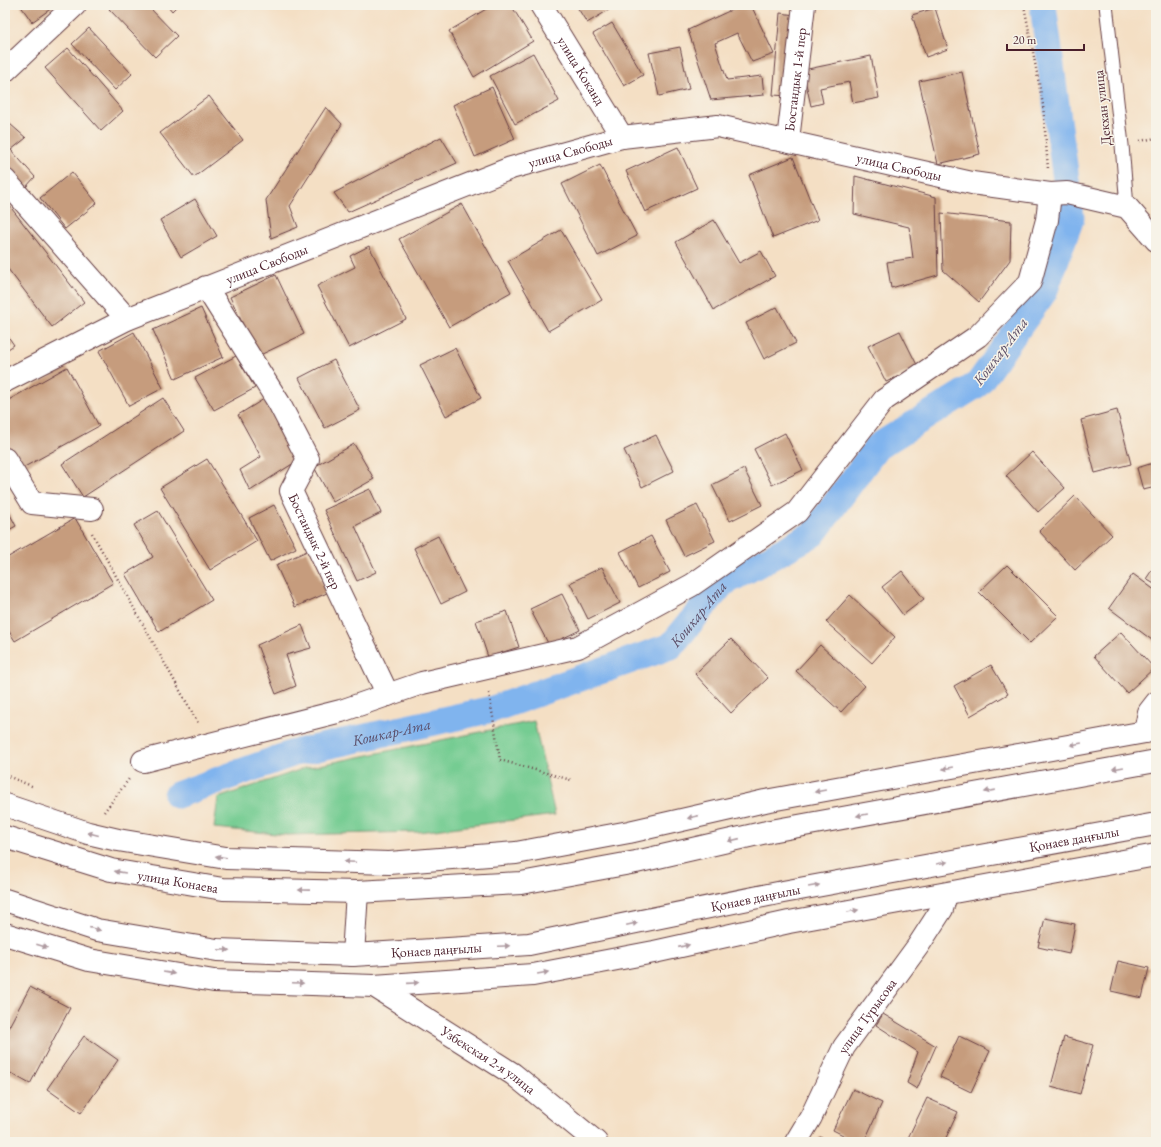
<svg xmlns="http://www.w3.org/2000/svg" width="1161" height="1147" viewBox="0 0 1161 1147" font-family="'EB Garamond',serif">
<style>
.green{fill:#74cc92;stroke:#5f765e}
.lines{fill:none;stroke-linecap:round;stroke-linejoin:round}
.canal{stroke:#80b4ee;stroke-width:27}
.building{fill:#c69c7d}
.service-casing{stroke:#643c42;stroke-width:15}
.minor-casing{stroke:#643c42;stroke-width:24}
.secondary-casing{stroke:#643c42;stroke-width:24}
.path{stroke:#643c42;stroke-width:2.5;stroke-dasharray:1 3;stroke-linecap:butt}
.service{stroke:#fff;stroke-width:13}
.minor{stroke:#fff;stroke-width:22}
.secondary{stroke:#fff;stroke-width:22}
.oneway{fill:#ae9aa0}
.labels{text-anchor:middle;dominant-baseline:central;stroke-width:3;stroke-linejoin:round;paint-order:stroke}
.street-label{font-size:14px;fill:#4a1f2b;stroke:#f7f3e8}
.water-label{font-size:15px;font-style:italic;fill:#5a4c66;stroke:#f7f3e8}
</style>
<rect width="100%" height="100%" fill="#f7f3e8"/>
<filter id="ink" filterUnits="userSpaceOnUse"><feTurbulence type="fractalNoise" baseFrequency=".025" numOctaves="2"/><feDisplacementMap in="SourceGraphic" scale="8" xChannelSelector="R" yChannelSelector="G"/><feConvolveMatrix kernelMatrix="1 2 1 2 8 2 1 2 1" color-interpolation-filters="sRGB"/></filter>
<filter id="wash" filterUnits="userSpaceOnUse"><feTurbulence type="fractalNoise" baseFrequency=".012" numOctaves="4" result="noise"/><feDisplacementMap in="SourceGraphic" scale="16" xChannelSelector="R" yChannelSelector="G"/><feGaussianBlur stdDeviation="0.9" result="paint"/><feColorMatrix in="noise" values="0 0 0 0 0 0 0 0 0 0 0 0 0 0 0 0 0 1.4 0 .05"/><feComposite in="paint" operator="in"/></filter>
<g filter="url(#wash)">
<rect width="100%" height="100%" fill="#f4dfc4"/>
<!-- green -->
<path class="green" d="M534 721 555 815 418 832 287 835 214 828 218 798 305 768Z"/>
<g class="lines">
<!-- canal -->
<path class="canal" id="s1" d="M177 795 294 753 493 709 671 646 722 584 813 534 877 447 978 384 1044 292 1071 218 1043 5"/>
</g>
<g id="blocks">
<!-- building -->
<path class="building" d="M20 5H56L32 22Z
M114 5H147L177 36 155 57 109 9Z
M167 5H178L172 11Z
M493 5H511L533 41 474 77 449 31Z
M576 5H617L587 23Z
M742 5H751L774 54 752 62 737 33 715 43 727 80 762 76 764 95 711 100 688 30Z
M935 8 948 49 926 57 912 15Z
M780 13 795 15 789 96 773 95Z
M612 23 643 75 624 86 593 34Z
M89 28 132 74 115 90 72 44Z
M680 47 689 89 659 96 649 53Z
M68 48 123 111 101 131 45 68Z
M533 53 559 101 515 124 490 76Z
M871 56 879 98 853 103 849 82 820 88 823 103 811 106 803 70Z
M962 72 980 154 938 164 919 81Z
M492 87 515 139 475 157 453 105Z
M209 96 243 140 194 177 160 133Z
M326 107 342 124 290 206 298 227 271 238 266 200Z
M10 124 26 138 11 150 35 177 26 187 5 165V129Z
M441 137 457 163 348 212 334 193Z
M678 147 697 188 645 212 626 171Z
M793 157 818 220 773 238 749 175Z
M600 165 637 236 598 256 562 184Z
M72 172 97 203 65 229 40 198Z
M855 176 936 197 938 275 891 288 887 262 913 258 909 227 854 214Z
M195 199 217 236 181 257 160 220Z
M5 200 84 302 52 327 5 265Z
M462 204 511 292 449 327 399 239Z
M941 213 1011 221 1010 260 979 302 943 270Z
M714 220 739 263 761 251 775 276 714 310 676 242Z
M561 230 602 300 548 331 508 261Z
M369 246 406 319 349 348 317 286 355 267 350 256Z
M276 275 304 334 258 356 230 297Z
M777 307 796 343 764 359 746 323Z
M201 308 223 357 175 379 153 330Z
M900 331 918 367 886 382 868 346Z
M5 332 14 345 5 351Z
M134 332 163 388 129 406 99 351Z
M455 348 481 398 446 416 420 365Z
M236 356 255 388 214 410 195 378Z
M334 360 360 410 325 428 299 378Z
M67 367 99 426 17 471 5 449V402Z
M163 398 184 431 83 497 62 464Z
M264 399 297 461 250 491 240 470 261 457 238 415Z
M1117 410 1131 464 1095 473 1081 420Z
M785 433 803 470 772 485 754 449Z
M656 435 674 471 642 487 624 450Z
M354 444 374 479 333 502 314 467Z
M1032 452 1065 488 1038 512 1006 476Z
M207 459 257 541 210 570 160 488Z
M1156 462V487L1143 490 1137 468Z
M744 469 762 505 730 521 712 485Z
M370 489 381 513 355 526 376 572 357 581 324 510Z
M1075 496 1112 535 1075 570 1039 531Z
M5 505 16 526 5 532Z
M274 505 296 548 270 561 249 518Z
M697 505 715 541 684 556 666 520Z
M158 511 212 600 159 632 125 574 153 557 134 525Z
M75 518 113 583 15 641 5 625V559Z
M438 536 465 592 441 604 414 548Z
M651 536 670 572 638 588 620 552Z
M307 551 327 593 295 607 276 565Z
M1156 564V585L1146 579Z
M1007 565 1058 616 1030 643 979 592Z
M602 567 620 603 588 619 570 583Z
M902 571 924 599 903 615 882 587Z
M1133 574 1156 591V643L1109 608Z
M562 594 580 630 549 645 530 609Z
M850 595 895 637 872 663 826 622Z
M507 611 519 647 488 657 476 621Z
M302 625 311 648 286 655 296 686 276 694 257 645Z
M1121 632 1154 668 1127 693 1094 656Z
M731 639 768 678 731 713 695 674Z
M820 645 865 686 841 712 796 671Z
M991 665 1008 694 970 716 954 686Z
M1045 918 1075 924 1069 954 1038 947Z
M1118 961 1149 968 1142 998 1111 991Z
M30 987 70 1008 30 1084 5 1070V1034Z
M883 1014 936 1046 917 1089 907 1083 918 1052 876 1025Z
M84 1036 118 1060 81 1113 47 1089Z
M959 1036 990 1051 971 1092 940 1077Z
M1064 1037 1093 1045 1080 1094 1051 1086Z
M853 1089 882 1103 864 1142H857L833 1130Z
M927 1098 958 1112 944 1142H915L908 1138Z
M820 1137 831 1142H818Z"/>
</g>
</g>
<g filter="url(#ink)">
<use href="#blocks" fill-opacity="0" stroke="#643c42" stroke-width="1"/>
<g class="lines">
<defs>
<path id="service" d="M1106 5 1122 145 1127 207"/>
<g id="minor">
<path id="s2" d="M541 5 622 137"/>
<path d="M5 71 75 5"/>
<path id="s3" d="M774 139 788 140 804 5"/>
<path d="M5 180 127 319"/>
<path id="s4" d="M206 287 279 403 308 459 291 491 388 695"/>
<path id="s5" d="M5 381 127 319 511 168 622 137 718 126 972 183 1050 194 1067 193 1127 207 1156 240"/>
<path d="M5 459 32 503 92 509"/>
<path d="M1145 732 1149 712 1156 703"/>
<path d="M143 761 341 711 422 683 578 647 692 585 797 512 884 400 978 336 1030 282 1047 220 1050 194"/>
<path id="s6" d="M374 986 513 1074 596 1142"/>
<path id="s7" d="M796 1142 811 1117 844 1047 918 946 942 909 946 895"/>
</g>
<g id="secondary">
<path d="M5 805 88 833 118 840 226 858 389 863 516 853 629 832 765 801 1156 730"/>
<path id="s8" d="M5 837 111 870 223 889 357 892 521 883 636 862 771 831 1156 761"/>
<path id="s9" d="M5 900 97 930 217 950 353 955 529 944 783 892 1156 824"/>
<path d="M5 934 89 960 214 981 374 986 533 975 654 952 789 922 1156 855"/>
<path d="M353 955 357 892"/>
</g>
</defs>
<!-- service casing -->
<use href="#service" class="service-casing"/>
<!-- minor casing -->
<use href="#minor" class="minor-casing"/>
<!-- secondary casing -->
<use href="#secondary" class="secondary-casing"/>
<!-- path -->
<path class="path" d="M1024 5 1043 105 1048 169
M1140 141 1156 138
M92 533 198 723
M489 693 500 760 571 780
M5 775 34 787
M104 812 129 779"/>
<!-- service -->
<use href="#service" class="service"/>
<!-- minor -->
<use href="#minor" class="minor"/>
<!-- secondary -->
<use href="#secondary" class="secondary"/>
</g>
<!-- one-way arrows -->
<defs><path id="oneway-solid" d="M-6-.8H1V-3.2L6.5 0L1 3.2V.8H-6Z"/></defs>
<g class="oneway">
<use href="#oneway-solid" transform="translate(1076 744) rotate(170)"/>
<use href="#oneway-solid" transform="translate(948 768) rotate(170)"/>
<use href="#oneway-solid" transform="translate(1118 768) rotate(170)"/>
<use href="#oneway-solid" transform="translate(820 791) rotate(170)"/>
<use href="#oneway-solid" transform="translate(990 791) rotate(170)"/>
<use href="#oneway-solid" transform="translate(862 815) rotate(170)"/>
<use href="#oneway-solid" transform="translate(693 817) rotate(167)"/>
<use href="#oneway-solid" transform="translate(93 834) rotate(-165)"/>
<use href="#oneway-solid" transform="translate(734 840) rotate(167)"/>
<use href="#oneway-solid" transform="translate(221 857) rotate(-172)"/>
<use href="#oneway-solid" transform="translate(350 862) rotate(-178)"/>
<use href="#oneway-solid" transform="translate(942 863) rotate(-10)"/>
<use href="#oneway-solid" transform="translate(120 872) rotate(-171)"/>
<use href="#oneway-solid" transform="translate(814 886) rotate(-10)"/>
<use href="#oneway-solid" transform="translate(304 890) rotate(-179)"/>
<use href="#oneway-solid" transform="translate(853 911) rotate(-10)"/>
<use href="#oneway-solid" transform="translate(632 924) rotate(-12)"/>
<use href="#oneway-solid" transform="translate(95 929) rotate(15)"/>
<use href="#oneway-solid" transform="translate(42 946) rotate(18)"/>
<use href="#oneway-solid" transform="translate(504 946) rotate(-3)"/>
<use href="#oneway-solid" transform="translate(684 946) rotate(-13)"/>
<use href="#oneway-solid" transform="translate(224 950) rotate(2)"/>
<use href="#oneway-solid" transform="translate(169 973) rotate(9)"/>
<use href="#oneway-solid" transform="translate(543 973) rotate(-10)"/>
<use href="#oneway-solid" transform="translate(298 983) rotate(2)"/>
<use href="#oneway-solid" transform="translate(413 983) rotate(-4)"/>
</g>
</g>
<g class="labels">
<!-- street labels -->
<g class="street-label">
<text stroke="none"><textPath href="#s2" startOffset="77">улица Коканд</textPath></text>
<text stroke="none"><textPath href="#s3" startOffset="75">Бостандык 1-й пер</textPath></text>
<text transform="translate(1102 108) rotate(-96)">Декхан улица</text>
<text stroke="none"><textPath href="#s5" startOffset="611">улица Свободы</textPath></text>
<text stroke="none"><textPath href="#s5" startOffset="947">улица Свободы</textPath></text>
<text stroke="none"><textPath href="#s5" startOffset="287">улица Свободы</textPath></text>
<text stroke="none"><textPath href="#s4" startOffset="292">Бостандык 2-й пер</textPath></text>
<text stroke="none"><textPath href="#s9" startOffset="1086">Қонаев даңғылы</textPath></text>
<text stroke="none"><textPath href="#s8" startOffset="179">улица Конаева</textPath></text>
<text stroke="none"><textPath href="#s9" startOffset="762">Қонаев даңғылы</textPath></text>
<text stroke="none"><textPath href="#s9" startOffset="438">Қонаев даңғылы</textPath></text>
<text stroke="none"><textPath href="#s7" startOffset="145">улица Турысова</textPath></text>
<text stroke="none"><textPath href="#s6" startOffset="136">Узбекская 2-я улица</textPath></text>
</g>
<!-- water labels -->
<g class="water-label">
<text transform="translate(1000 351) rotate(-53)">Кошкар-Ата</text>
<text stroke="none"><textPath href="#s1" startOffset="559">Кошкар-Ата</textPath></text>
<text stroke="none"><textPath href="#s1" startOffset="224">Кошкар-Ата</textPath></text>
</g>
</g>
<!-- margin -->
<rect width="1161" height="1147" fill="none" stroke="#f7f3e8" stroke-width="20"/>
<!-- scale -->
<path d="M1007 44v6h77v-6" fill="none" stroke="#4a1f2b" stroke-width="2"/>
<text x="1013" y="44" font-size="12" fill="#4a1f2b" stroke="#f7f3e8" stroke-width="3" paint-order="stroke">20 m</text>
</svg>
